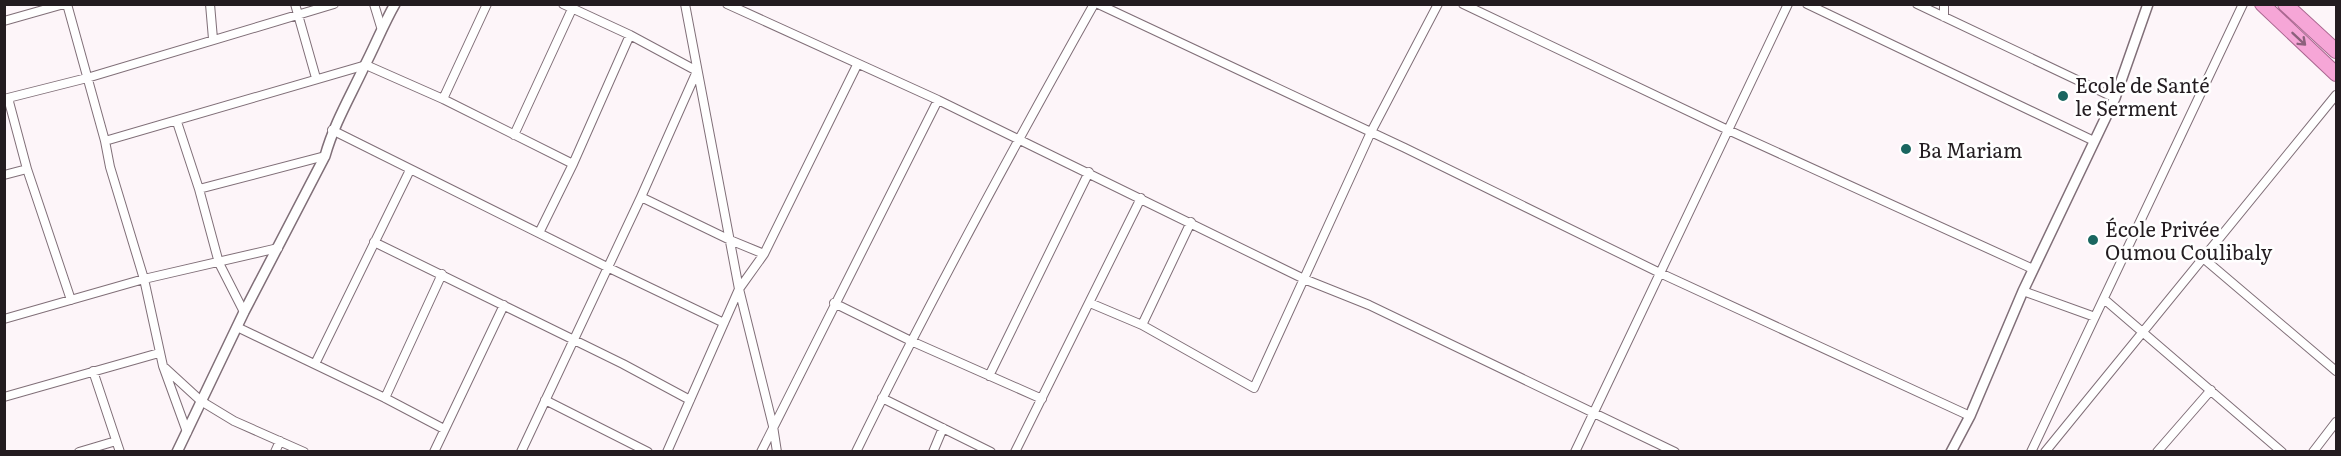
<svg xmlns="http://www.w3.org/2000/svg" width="2341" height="456" viewBox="0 0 2341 456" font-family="Literata,serif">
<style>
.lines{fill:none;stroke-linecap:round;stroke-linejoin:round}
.minor-casing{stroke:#806f78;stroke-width:10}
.tertiary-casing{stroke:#806f78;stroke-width:12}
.trunk-casing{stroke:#aa6790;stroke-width:16}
.minor{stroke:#fff;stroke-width:8}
.tertiary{stroke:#fff;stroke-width:9}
.trunk{stroke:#f6a6d7;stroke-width:14}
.oneway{stroke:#8c617c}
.poi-dot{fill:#1a6660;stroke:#fff;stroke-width:2}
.labels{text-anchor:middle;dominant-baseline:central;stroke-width:5;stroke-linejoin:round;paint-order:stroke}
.poi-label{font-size:20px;fill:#231c20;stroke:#fff;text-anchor:start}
</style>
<rect width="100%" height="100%" fill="#fdf5f9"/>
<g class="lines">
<defs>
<path id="minor" d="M67 4 105 141 110 167 144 279 163 366 187 432
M210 4 213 39
M295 4 316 78
M374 4 381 27
M685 4 739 289 773 426 777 452
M727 4 938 100 1304 279 1369 305 1675 452
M1098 4 1405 148 1660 273 1970 416
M1463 4 1728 130 2033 269
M1807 4 2094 141
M1917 4 2115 98
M1944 17V4
M4 21 64 4
M8 98 27 169 71 300
M4 99 87 78 334 4
M443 99 487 4
M177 122 199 189 219 263 244 312
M332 130 607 267 724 323
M514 135 572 9
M105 141 366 65 443 99 573 164
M4 175 27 169
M199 189 325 156
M641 197 730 240 764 254
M539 233 573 164 630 35
M374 242 623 364 690 400
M2203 258 2336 371
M2023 291 2095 317
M2104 299 2282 452
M834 303 911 341 1042 399
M1090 303 1142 325 1254 388 1371 132 1438 4
M4 319 144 279 278 248
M1142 325 1191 222
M237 327 385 398 444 429
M315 364 410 170
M165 368 201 401 234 421 304 452
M93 371 120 452
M989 376 1089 172
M4 397 159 353
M385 398 442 274
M882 398 991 452
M545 400 648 452
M79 452 116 441
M275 452 280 441
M434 452 504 305
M521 452 641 197 697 71 630 35 563 4
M667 452 739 289 764 254 857 65
M761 452 938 100
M856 452C930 300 1011 152 1094 4
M933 452 943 428
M1015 452 1141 198
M1575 452 1788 4
M2031 452 2243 4
M2045 452 2336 95
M2157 452 2211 390
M2313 452 2336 422"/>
<path id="tertiary" d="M177 452 244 312 325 156C334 124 350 97 364 67 375 46 383 25 395 4
M1951 452 1970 416 2023 291 2115 98 2148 4"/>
<path id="trunk" d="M2262 4 2336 74
M2285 4 2336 51"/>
</defs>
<!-- minor casing -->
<use href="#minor" class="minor-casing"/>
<!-- tertiary casing -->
<use href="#tertiary" class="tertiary-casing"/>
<!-- trunk casing -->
<use href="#trunk" class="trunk-casing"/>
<!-- minor -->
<use href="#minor" class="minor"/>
<!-- tertiary -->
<use href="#tertiary" class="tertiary"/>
<!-- trunk -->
<use href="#trunk" class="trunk"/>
</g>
<!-- one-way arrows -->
<defs><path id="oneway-shaft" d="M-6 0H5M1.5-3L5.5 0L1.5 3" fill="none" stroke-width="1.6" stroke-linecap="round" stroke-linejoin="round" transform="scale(1.5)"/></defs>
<use class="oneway" href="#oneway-shaft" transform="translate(2299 39) rotate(43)"/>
<!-- markers -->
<g class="poi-dot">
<circle cx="2063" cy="96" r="6"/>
<circle cx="1906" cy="149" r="6"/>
<circle cx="2093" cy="240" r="6"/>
</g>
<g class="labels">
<!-- poi labels -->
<g class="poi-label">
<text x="2075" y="84">Ecole de Santé<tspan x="2075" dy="23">le Serment</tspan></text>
<text x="1918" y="149">Ba Mariam</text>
<text x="2105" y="228">École Privée<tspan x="2105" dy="23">Oumou Coulibaly</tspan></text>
</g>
</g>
<!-- border -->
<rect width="2341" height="456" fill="none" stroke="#231c20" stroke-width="12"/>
</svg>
